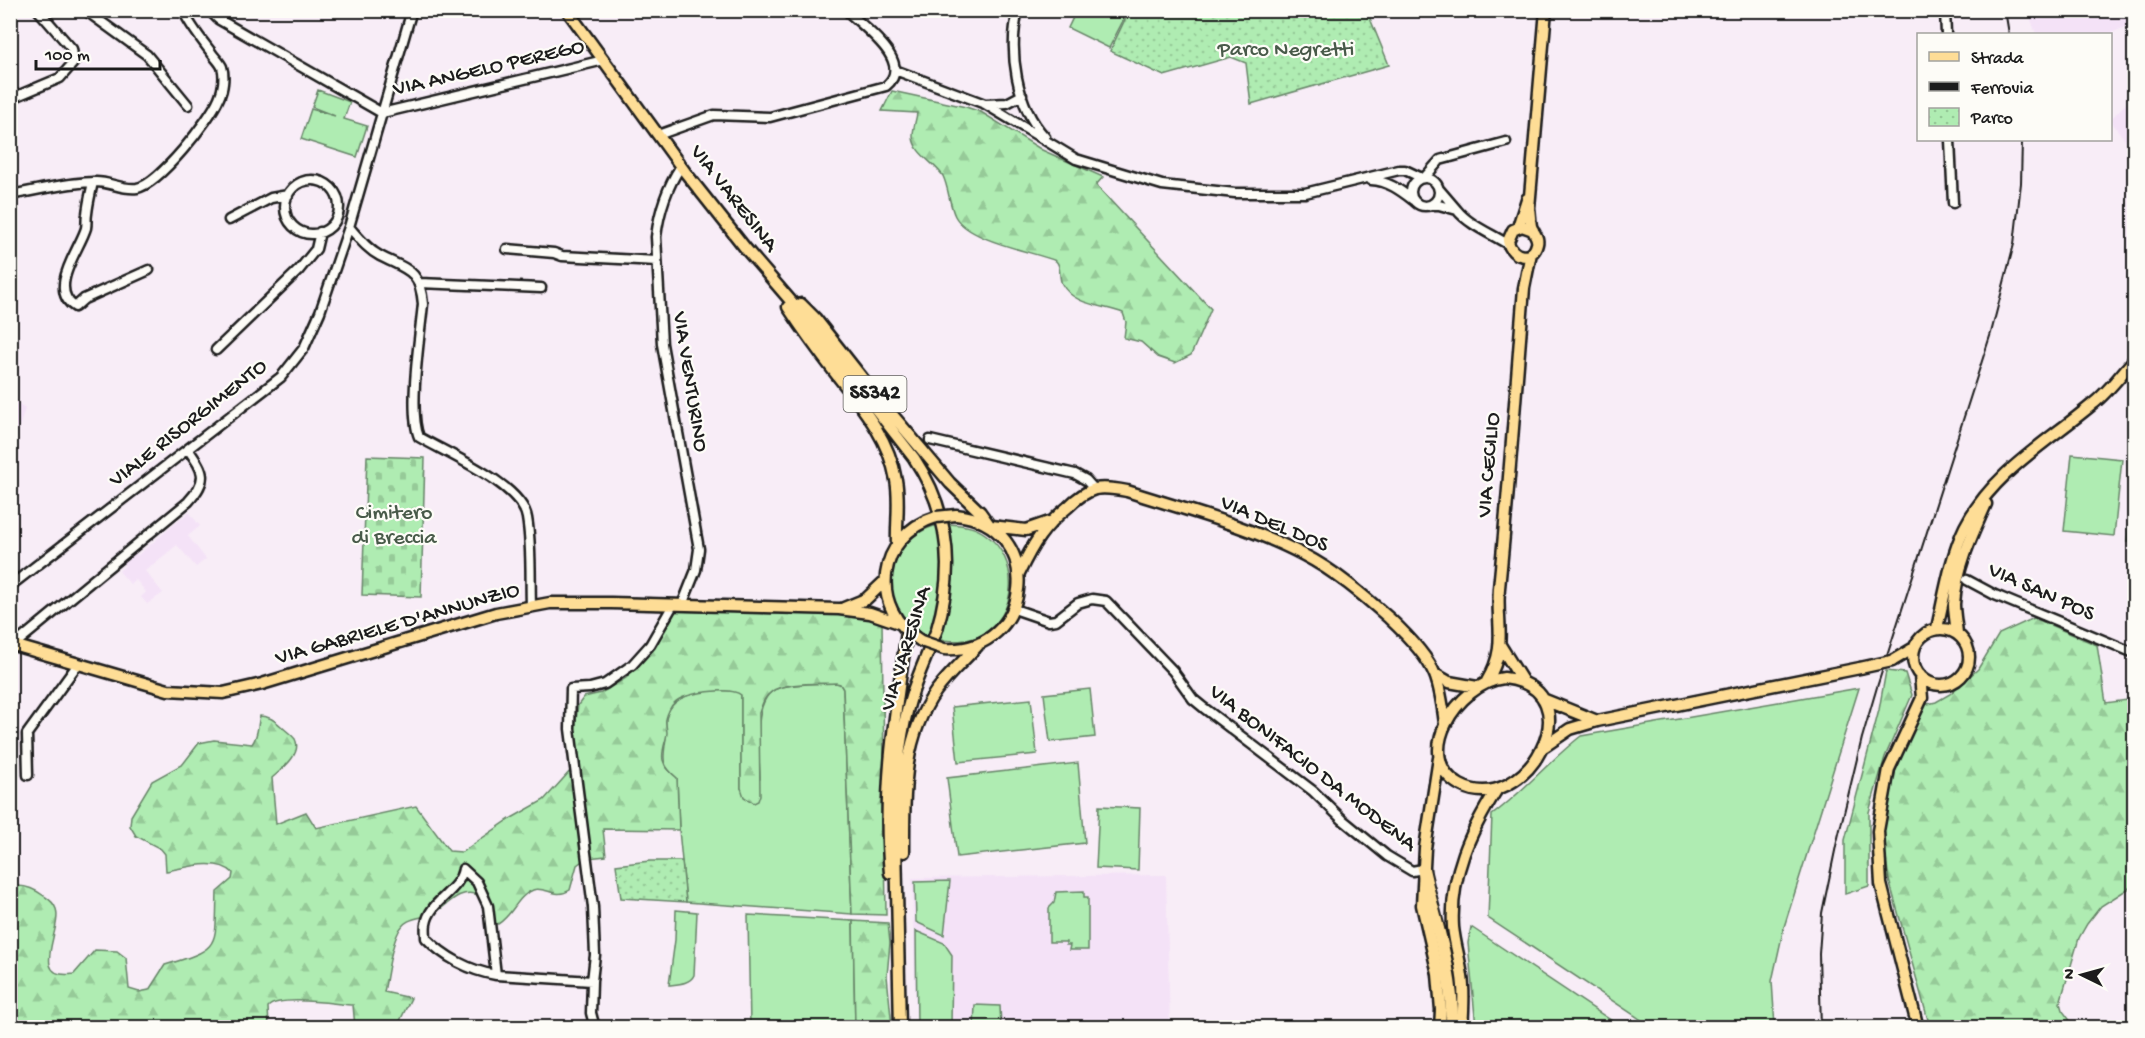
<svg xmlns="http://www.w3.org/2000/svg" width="2145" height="1038" viewBox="0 0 2145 1038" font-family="'Gochi Hand',sans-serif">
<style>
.built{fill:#f4e2f7}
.green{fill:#afecb2;stroke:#668467;stroke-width:1.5}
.forest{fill:url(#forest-firs);stroke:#668467;stroke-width:1.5}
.cemetery{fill:url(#cemetery-stones);stroke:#668467;stroke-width:1.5}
.park{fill:url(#park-dots);stroke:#668467;stroke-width:1.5}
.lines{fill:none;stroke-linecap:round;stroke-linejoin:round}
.minor-casing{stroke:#1c1c1c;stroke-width:13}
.major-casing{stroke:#1c1c1c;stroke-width:15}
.highway-casing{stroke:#1c1c1c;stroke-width:16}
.minor{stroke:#fdfcf7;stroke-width:8}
.major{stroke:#fedd96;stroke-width:10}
.highway{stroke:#fedd96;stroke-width:12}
.rail{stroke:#1c1c1c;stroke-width:2}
.major-bridge-casing{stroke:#1c1c1c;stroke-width:15;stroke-linecap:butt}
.major-bridge{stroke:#fedd96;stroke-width:10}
.labels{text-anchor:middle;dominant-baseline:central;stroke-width:4.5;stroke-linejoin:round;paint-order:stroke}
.shield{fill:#fdfcf7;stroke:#605f5e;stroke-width:1.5}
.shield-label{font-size:21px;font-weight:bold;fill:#1c1c1c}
.park-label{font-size:22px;fill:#485a49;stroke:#fdfcf7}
.street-label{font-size:22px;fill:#1c1c1c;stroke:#fdfcf7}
</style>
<defs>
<pattern id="forest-firs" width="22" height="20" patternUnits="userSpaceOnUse" patternTransform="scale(1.5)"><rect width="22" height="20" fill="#afecb2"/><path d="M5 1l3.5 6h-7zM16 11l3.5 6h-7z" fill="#96ca98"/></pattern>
<pattern id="cemetery-stones" width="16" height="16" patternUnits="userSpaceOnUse" patternTransform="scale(1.5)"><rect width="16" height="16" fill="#afecb2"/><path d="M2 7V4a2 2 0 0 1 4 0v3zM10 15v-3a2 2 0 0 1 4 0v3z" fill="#96ca98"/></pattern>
<pattern id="park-dots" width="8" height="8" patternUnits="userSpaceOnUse" patternTransform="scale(1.5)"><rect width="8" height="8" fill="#afecb2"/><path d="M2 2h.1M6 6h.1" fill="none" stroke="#96ca98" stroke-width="1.8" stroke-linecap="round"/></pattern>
</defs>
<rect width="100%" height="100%" fill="#f8edf7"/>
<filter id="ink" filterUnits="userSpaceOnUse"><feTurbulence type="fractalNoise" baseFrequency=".0167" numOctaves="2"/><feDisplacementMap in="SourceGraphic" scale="12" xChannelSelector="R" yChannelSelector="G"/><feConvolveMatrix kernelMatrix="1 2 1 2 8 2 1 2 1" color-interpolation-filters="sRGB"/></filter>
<g filter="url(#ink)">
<!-- built -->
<path class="built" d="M2028 11H2134V27L2132 24 2109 34H2036Z
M2134 95V152L2110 120Z
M11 396 25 409 11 452Z
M189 512 200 526 188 536 206 559 196 567 177 545 145 571 163 593 147 604 141 597 146 592 136 580 130 584 119 571 125 566 122 562 135 552 138 555Z
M1166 875 1170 1027H916L912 878Z"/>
<!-- green -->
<path class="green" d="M1076 11V10L1128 11 1109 48 1068 28Z
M318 90 350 102 344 119 367 126 357 157 301 139 311 109 335 116 312 107Z
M2072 454 2122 459 2114 536 2064 531Z
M2134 468V543L2127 542Z
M949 524C962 525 974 526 985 534 1020 558 1019 616 980 636 967 642 952 641 938 640 953 597 957 570 949 524Z
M938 525C944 568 943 595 928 637 916 629 905 621 898 608 879 575 903 532 938 525Z
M836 683 840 684 843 689 852 914 686 902 679 830 677 778C659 763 664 758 666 737 667 731 665 724 666 718 672 690 715 688 739 692L741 695V788L760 779C760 755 750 696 779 688 796 683 818 684 836 683Z
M1859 688 1784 927 1772 981 1775 1027H1652L1488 918 1492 815C1524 791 1549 761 1581 736Z
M1090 689 1095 737 1050 742 1044 694Z
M1031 699 1037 754 958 762 952 707Z
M1078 763 1085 843 957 857 947 778Z
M1099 806 1140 808 1138 870 1096 868Z
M950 881 944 935 916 922 915 882Z
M1084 891V897H1088V950H1069L1070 945H1066V942H1049V908L1054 903 1056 892Z
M676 910 697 912 694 975C690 984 678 984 669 985L675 940Z
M748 915 853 921 855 1027H750Z
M1471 927 1621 1027H1476L1468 943Z
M916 931 944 943 952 955 951 1027H917Z
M975 1005 1000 1006 1001 1027H974Z"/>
<!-- forest -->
<path class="forest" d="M892 91 966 107 981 112 1042 150 1103 177 1096 185 1211 309 1191 355 1175 363 1158 357 1141 342 1124 338 1126 322 1123 313C1103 305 1074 306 1062 284 1058 276 1062 267 1056 261 1031 251 968 241 955 216 949 204 949 189 943 176 935 163 913 153 913 136 913 128 916 121 917 113L882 111Z
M673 611 843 615 867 618 882 622 886 915 852 914 843 689 840 684 836 683C819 684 783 682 771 692 764 697 762 705 759 713L760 795 758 801 754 803 744 797 741 788V695C731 686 685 693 675 702 671 705 667 714 666 719 665 723 667 728 667 733 666 742 661 751 663 760 665 768 671 773 677 778L679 830 603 829 606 856 588 858 575 728 578 705 584 697 601 693 626 678 652 649Z
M2034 618 2097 645 2106 703 2134 699V885L2101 906 2087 924 2079 938 2060 1003 2062 1010 2075 1027H1930L1889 880 1883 836 1895 772 1924 705 1936 702 1950 694 1978 669 1999 634Z
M1886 671 1905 673 1912 695 1885 757 1869 812V886L1845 894V840L1879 710Z
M260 716C269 716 274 720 281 726 285 730 292 735 295 739 303 754 281 770 272 778L276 824 306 812 316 828 416 806 449 851 462 852 510 819 544 800 572 769 585 859 577 865 570 890C555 900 544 885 533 890 517 896 513 915 498 924L492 923 478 895C458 887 446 908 433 914 420 919 405 916 398 933 390 949 388 974 384 992L411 998 397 1027H355L353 1005C335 1004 279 995 268 1007L269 1027H11L12 901 14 890 18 886C28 886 36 890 44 896 49 899 54 903 56 909 63 929 27 981 74 974L95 950 117 951 126 958 129 989 139 992 149 990 165 965C222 948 215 947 217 892L232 879 233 873C217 857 185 868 166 871L165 854 161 849 136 836 130 826 131 816 152 781 183 764 199 743 214 740 252 744C259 735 257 726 260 716Z
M853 921 888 923 890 943 887 976 892 1027H855Z"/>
<!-- cemetery -->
<path class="cemetery" d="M367 456 425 458 421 597 362 595Z"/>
<!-- park -->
<path class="park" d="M1367 11 1389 65 1251 104 1246 63 1231 57 1164 76 1110 51 1129 11Z
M650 861H682L686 902 621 898 616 865Z"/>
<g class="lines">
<defs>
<path id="minor" d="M85 10 147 55 188 105
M209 10 218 19 382 113
M1018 10C1008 51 1016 106 1045 137
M1945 10 1946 34
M895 70 985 104 1076 159 1162 185 1235 193H1305L1399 170H1405L1422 178
M10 99 60 78 74 62 72 49 38 10
M986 104 1007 103 1022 95
M382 113 604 60
M658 135 714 115 770 117 886 86C915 62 863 27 846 10
M1950 140 1953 203
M681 166C667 187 659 212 656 237L662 344 699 549 696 570 682 605
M1425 177 1440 160 1506 142
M1411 192a14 14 0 1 1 28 0a14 14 0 1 1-28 0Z
M1371 180C1388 181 1400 190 1413 200
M285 207a27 27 0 1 1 54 0a27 27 0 1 1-54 0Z
M93 182C91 192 88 203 87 214 86 218 87 223 86 228 80 249 47 289 75 307L84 299 149 270
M10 195C39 190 68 182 96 182 110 182 123 190 137 188 159 184 210 120 219 98 223 90 225 76 222 67 220 62 214 57 211 52 201 39 190 26 183 10
M1430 205H1439L1457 210 1439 189
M1457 210C1469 225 1492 234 1509 245
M229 220 271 198 288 195
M349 227C359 238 367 249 380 256 407 270 420 269 423 304 420 335 408 411 419 437 448 454 522 485 527 518 532 547 530 578 531 606
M507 249 554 253 562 256 657 261
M419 283 541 288
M216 350 299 270 316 249 320 232
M930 440 1075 474 1086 480 1094 489
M1967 580 1995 595 2134 653
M10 586 281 377 304 348 320 312 349 227 412 10
M1014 609 1049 621 1056 620 1078 603 1092 599 1106 601 1173 671 1193 699 1204 708 1313 791 1343 820 1387 856 1412 871 1423 869
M14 645 188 502C209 479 204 472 188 449
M28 775 27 734 78 664
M463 869 477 882 488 906 496 975 592 981 595 955 593 907 570 729 571 689 590 688 605 684 632 665 650 645 673 605
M463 869C459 892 430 900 426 924 425 928 426 934 426 938 444 957 470 971 496 975
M592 981 591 1013 595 1028"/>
<path id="major" d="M567 10 685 172 746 249 796 307 914 458C949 511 955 569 937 629 929 652 918 674 911 697 901 729 898 763 895 797L900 1028
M1518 227 1527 199
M1533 230 1522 226 1513 230 1508 241C1511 258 1533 262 1537 244 1539 237 1533 233 1531 226 1530 221 1530 214 1529 208L1546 10
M801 304 815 318 874 393 950 483 980 512 990 526
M788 307C803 330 819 352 836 374 862 407 889 438 896 480 900 501 896 523 897 544
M991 526 1026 530 1049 522
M1019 573C1033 544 1043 527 1068 507 1075 500 1085 492 1095 489 1105 487 1117 489 1127 491 1186 510 1249 526 1304 555 1335 571 1363 595 1389 618 1404 632 1427 655 1435 675 1441 690 1443 708 1445 724
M844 608 866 599 885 581
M1937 628C1945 594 1950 558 1965 527 1992 473 2049 441 2094 403 2109 391 2121 374 2134 360
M1913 657a28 28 0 1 1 56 0a28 28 0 1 1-56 0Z
M1957 633C1956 623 1954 613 1954 604 1956 569 1972 535 1986 504
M921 641C867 609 877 535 936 517
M10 644 168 690 223 693 262 684 496 613 550 603H611L839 609 870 613 899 623
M1500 645 1523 682
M944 649C1035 655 1047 524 956 515
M1892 661 1914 648
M1435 674 1449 682 1477 687
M1504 678C1598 689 1525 820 1460 785 1411 758 1457 683 1504 678Z
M1487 681C1508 646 1496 626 1499 588 1509 488 1516 388 1524 288L1531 253
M1545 700 1597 721
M1545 746 1570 729 1597 721 1860 668
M1439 758 1425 848 1422 905 1438 974 1441 1010 1440 1028
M904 852C904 795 902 739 936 691 949 673 966 659 980 643
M890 873C882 791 895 713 907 632
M1462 1028C1463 1014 1464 1000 1463 986 1462 966 1455 947 1453 927 1450 874 1470 832 1497 789
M1918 1028 1881 884 1878 831 1889 769 1922 698 1920 675"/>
<path id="highway" d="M1423 869C1435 922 1454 973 1452 1028"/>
</defs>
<!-- minor casing -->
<use href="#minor" class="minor-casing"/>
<!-- major casing -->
<use href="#major" class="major-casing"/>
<!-- highway casing -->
<use href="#highway" class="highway-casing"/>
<!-- minor -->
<use href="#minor" class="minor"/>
<!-- major -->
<use href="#major" class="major"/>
<!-- highway -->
<use href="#highway" class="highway"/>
<!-- rail -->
<path class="rail" d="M2005 10 2009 34
M1821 1028 1819 954 1822 913 1836 846 1862 738 1877 687 1991 333 2014 244 2021 183 2022 140"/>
<defs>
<path id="major-bridge" d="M936 517 956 515
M921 641 944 649
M1860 668 1892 661"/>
</defs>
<!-- major-bridge casing -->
<use href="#major-bridge" class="major-bridge-casing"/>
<!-- major-bridge -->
<use href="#major-bridge" class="major-bridge"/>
</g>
</g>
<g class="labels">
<!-- shield labels -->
<rect class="shield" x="843.5" y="376" width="63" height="36" rx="4.5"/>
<g class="shield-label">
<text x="875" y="394">SS342</text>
</g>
<!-- park labels -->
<g class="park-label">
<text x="1286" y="51">Parco Negretti</text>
<text x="394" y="514">Cimitero<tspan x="394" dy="25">di Breccia</tspan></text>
</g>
<!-- street labels -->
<g class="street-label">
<text transform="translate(489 69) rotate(-13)">VIA ANGELO PEREGO</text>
<text transform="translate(733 199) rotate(52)">VIA VARESINA</text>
<text transform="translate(689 382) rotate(81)">VIA VENTURINO</text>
<text transform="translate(189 424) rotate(-38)">VIALE RISORGIMENTO</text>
<text transform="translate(1490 465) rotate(-85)">VIA CECILIO</text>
<text transform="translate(1274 525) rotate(23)">VIA DEL DOS</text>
<text transform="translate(2041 593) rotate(24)">VIA SAN POS</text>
<text transform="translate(398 625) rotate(-16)">VIA GABRIELE D'ANNUNZIO</text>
<text transform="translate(907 649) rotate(-73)">VIA VARESINA</text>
<text transform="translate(1312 769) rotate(38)">VIA BONIFACIO DA MODENA</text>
</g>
</g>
<!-- margin -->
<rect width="2145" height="1038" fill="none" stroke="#fdfcf7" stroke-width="36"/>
<rect x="18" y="18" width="2109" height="1002" fill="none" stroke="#1c1c1c" stroke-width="2" filter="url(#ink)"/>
<!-- legend -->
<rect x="1917" y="33" width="195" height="108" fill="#fdfcf7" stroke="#a3a29f" stroke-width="1.5"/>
<rect x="1929" y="52" width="30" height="9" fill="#fedd96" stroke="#a3a29f" stroke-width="1.5"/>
<text x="1971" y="63" font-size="18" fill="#1c1c1c">Strada</text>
<rect x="1929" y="82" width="30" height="9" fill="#1c1c1c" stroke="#a3a29f" stroke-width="1.5"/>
<text x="1971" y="93" font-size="18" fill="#1c1c1c">Ferrovia</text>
<rect x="1929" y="108" width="30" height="18" fill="url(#park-dots)" stroke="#a3a29f" stroke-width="1.5"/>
<text x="1971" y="123" font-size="18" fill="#1c1c1c">Parco</text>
<!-- north arrow -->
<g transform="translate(2082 975) rotate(275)" stroke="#fdfcf7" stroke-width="4.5" paint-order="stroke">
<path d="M0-4.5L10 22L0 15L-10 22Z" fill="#1c1c1c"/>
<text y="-9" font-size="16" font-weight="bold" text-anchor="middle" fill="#1c1c1c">N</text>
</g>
<!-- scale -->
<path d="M36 60v9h124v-9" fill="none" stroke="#1c1c1c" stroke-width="3"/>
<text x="45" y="60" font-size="18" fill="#1c1c1c" stroke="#fdfcf7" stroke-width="4.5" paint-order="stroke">100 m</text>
</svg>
